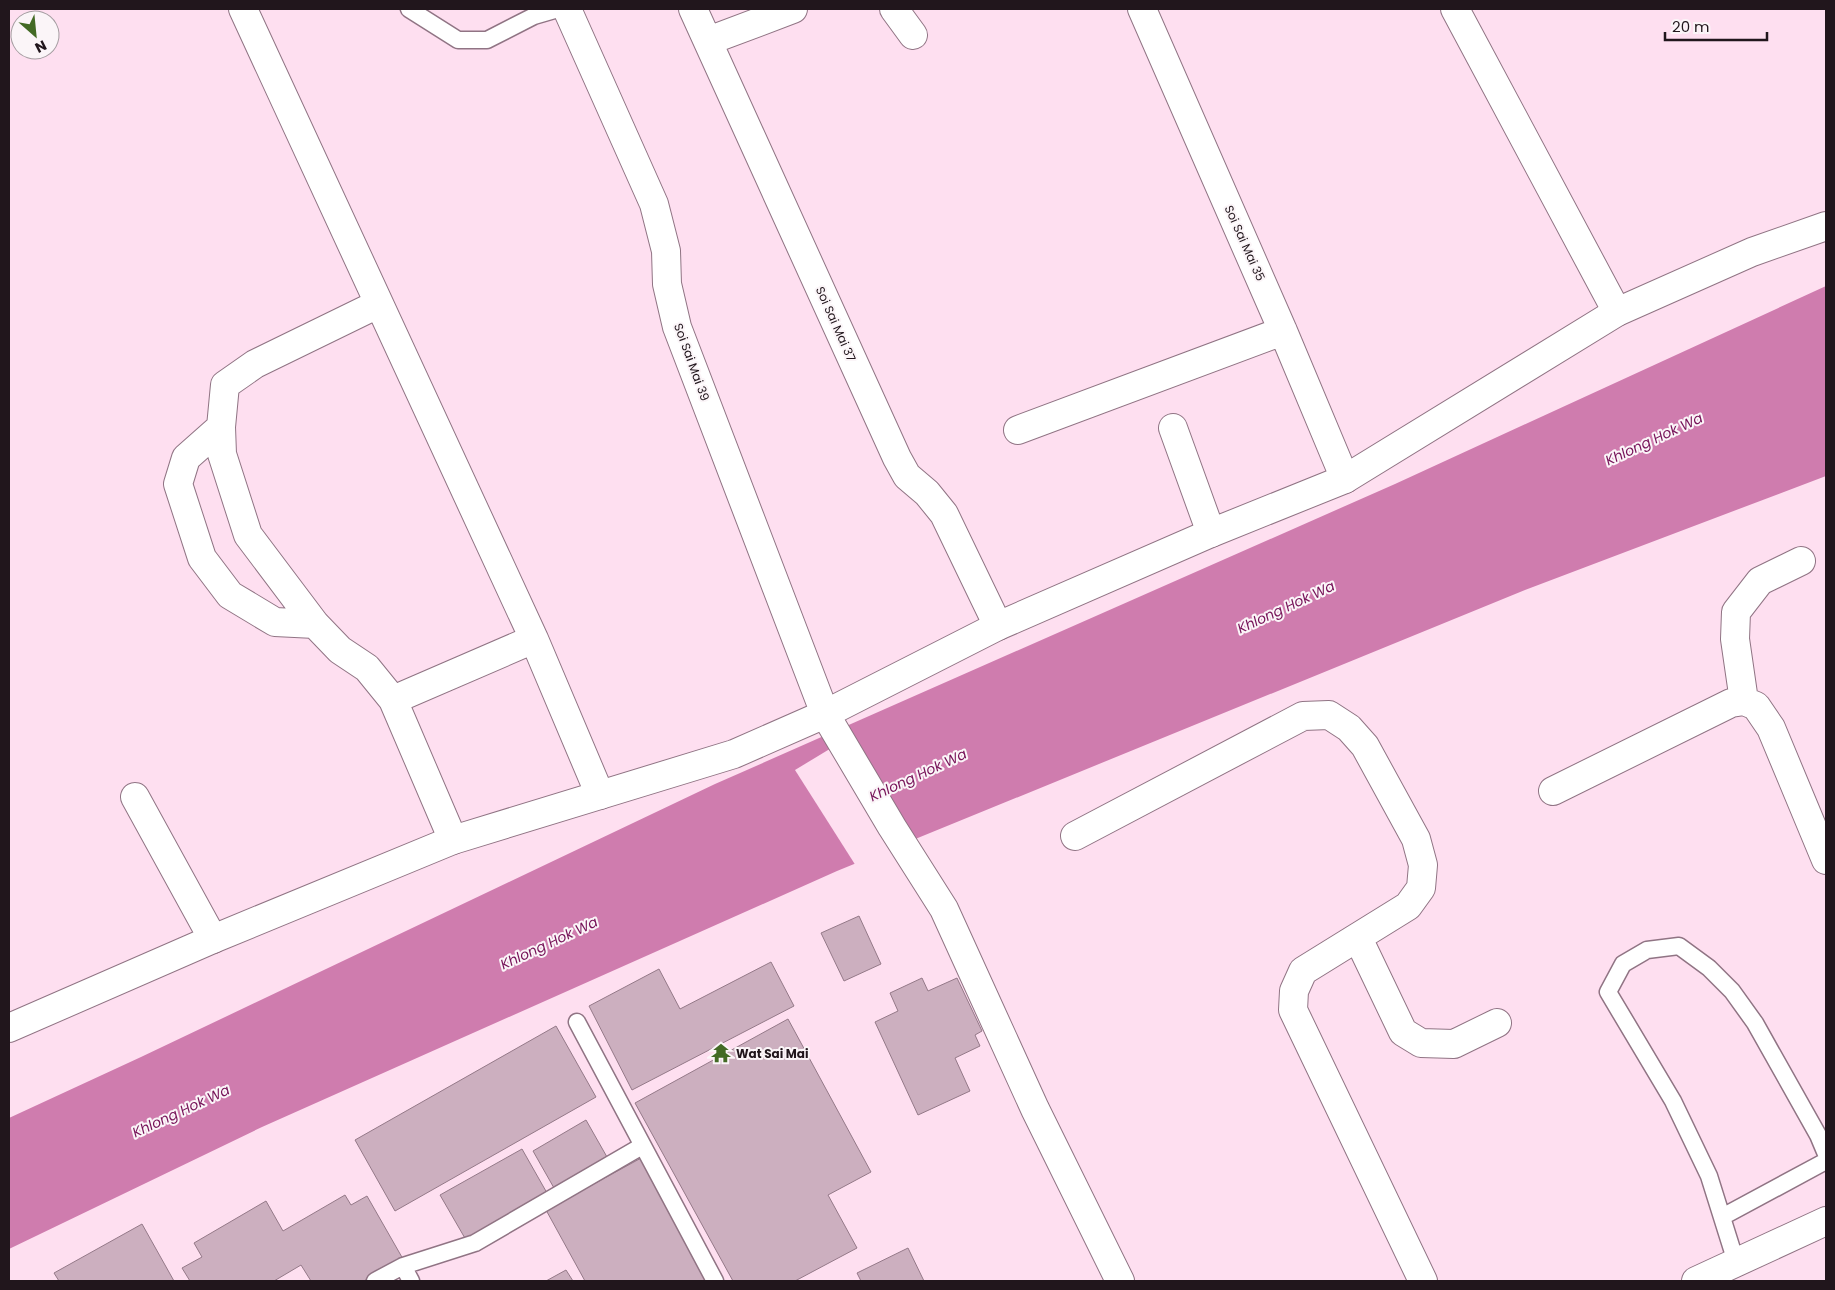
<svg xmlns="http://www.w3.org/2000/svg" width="1835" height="1290" viewBox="0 0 1835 1290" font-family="Poppins,sans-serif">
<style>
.water{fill:#cf7cae}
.pier{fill:#fedff0}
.building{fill:#ccafbf;stroke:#947988}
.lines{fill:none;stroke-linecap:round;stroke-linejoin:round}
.lane-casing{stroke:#907484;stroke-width:19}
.street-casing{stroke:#907484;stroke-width:30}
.secondary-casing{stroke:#907484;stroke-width:30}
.lane{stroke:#fff;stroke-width:16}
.street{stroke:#fff;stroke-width:28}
.secondary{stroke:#fff;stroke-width:28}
.labels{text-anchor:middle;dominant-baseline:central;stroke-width:4;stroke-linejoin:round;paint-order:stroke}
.street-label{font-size:12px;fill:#21161c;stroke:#fbf5f8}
.poi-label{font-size:12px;font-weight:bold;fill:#21161c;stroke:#fbf5f8;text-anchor:start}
.water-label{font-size:14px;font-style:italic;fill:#761258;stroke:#fbf5f8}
</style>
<rect width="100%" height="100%" fill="#fedff0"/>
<!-- water -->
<path class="water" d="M1826 286V476L1525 590 837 871 262 1127 9 1249V1118L141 1057 715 784 1395 484Z"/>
<!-- pier -->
<path class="pier" d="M833 747 898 848 856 866 795 770Z"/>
<!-- building -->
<path class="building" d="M859 916 881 964 844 981 821 933Z
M771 962 794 1006 632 1090 589 1006 659 969 680 1009Z
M922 978 928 991 957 978 982 1031 975 1035 980 1046 955 1058 970 1091 918 1115 875 1022 898 1011 890 993Z
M788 1019 871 1172 828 1195 857 1248 795 1281H733L635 1103Z
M556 1026 596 1097 395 1211 355 1140Z
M586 1120 607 1157 554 1188 533 1151Z
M522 1149 547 1193 466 1240 440 1195Z
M643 1157 711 1281H585L546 1210Z
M345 1195 351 1205 367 1196 403 1259 364 1281H311L301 1265 274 1281H190L182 1268 202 1257 194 1243 266 1201 283 1231Z
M142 1224 174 1281H59L54 1273Z
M908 1248 924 1281H861L857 1273Z
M566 1270 573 1281H546Z"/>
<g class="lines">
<defs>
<path id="lane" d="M409 9 458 40H487L534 16 558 9
M577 1022 715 1281
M1722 1217 1826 1161
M1736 1262 1709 1176 1673 1101 1608 992 1623 964 1647 950 1679 946 1709 968 1732 991 1755 1023 1818 1135 1826 1154
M403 1266 411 1281
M375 1281 403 1266 475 1243 642 1146"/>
<path id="street" d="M243 9 534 639 600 795
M567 9 654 204 666 251 667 284 677 327 825 714 892 827 944 909 1035 1109 1120 1281
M693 9 897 458 907 476 927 493 944 514 998 626
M894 9 913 35
M1142 9 1283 331 1345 479
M1455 9 1617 312
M708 41 793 9
M378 304 255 364 225 385 221 427 222 454 248 535 315 624 340 650 367 668 393 700 453 840
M221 427 186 458 178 484 202 558 230 595 275 622 315 624
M1173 428 1211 533
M1018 430 1283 331
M393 700 534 639
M1744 701 1735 639 1736 612 1760 581 1801 561
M1553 791 1731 703 1744 701 1756 706 1771 728 1826 860
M135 797 213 939
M1075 836 1303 716 1329 715 1349 728 1365 746 1416 839 1423 865 1421 888 1408 906 1303 971 1294 991 1293 1010 1423 1281
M1358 938 1403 1032 1421 1043 1454 1044 1497 1023"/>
<path id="secondary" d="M9 1028 213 939 453 840 734 754 825 714 998 626 1211 533 1345 479 1617 312 1752 252 1826 226
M1696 1281 1826 1221"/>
</defs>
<!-- lane casing -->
<use href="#lane" class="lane-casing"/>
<!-- street casing -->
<use href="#street" class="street-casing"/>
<!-- secondary casing -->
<use href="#secondary" class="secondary-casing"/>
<!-- lane -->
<use href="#lane" class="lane"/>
<!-- street -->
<use href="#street" class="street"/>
<!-- secondary -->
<use href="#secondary" class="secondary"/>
</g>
<!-- icons -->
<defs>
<symbol id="temple-bare" viewBox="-9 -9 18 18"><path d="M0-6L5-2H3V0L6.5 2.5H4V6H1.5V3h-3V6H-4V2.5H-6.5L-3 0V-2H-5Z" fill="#436a25" stroke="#fbf5f8" stroke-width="2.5" paint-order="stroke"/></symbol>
</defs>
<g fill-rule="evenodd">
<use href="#temple-bare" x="707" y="1039" width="28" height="28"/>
</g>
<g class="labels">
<!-- street labels -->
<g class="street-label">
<text transform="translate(1245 243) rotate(66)">Soi Sai Mai 35</text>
<text transform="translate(836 324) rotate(66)">Soi Sai Mai 37</text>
<text transform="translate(692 362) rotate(70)">Soi Sai Mai 39</text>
</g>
<!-- poi labels -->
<g class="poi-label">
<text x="736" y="1053">Wat Sai Mai</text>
</g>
<!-- water labels -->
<g class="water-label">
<text transform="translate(1654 439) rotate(-25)">Khlong Hok Wa</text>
<text transform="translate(1286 607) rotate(-25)">Khlong Hok Wa</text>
<text transform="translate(918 775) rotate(-25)">Khlong Hok Wa</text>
<text transform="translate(549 943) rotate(-25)">Khlong Hok Wa</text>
<text transform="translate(181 1111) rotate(-25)">Khlong Hok Wa</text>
</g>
</g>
<!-- border -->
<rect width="1835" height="1290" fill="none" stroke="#21161c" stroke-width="20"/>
<!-- north arrow -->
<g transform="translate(35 35) rotate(153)"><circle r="24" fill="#fbf5f8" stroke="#a49ca0"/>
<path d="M0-4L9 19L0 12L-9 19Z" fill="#436a25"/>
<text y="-8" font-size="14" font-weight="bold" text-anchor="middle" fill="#21161c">N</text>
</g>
<!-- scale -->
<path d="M1665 32v8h102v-8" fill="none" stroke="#21161c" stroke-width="2.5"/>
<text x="1672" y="32" font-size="15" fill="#21161c" stroke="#fbf5f8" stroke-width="4" paint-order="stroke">20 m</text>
</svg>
